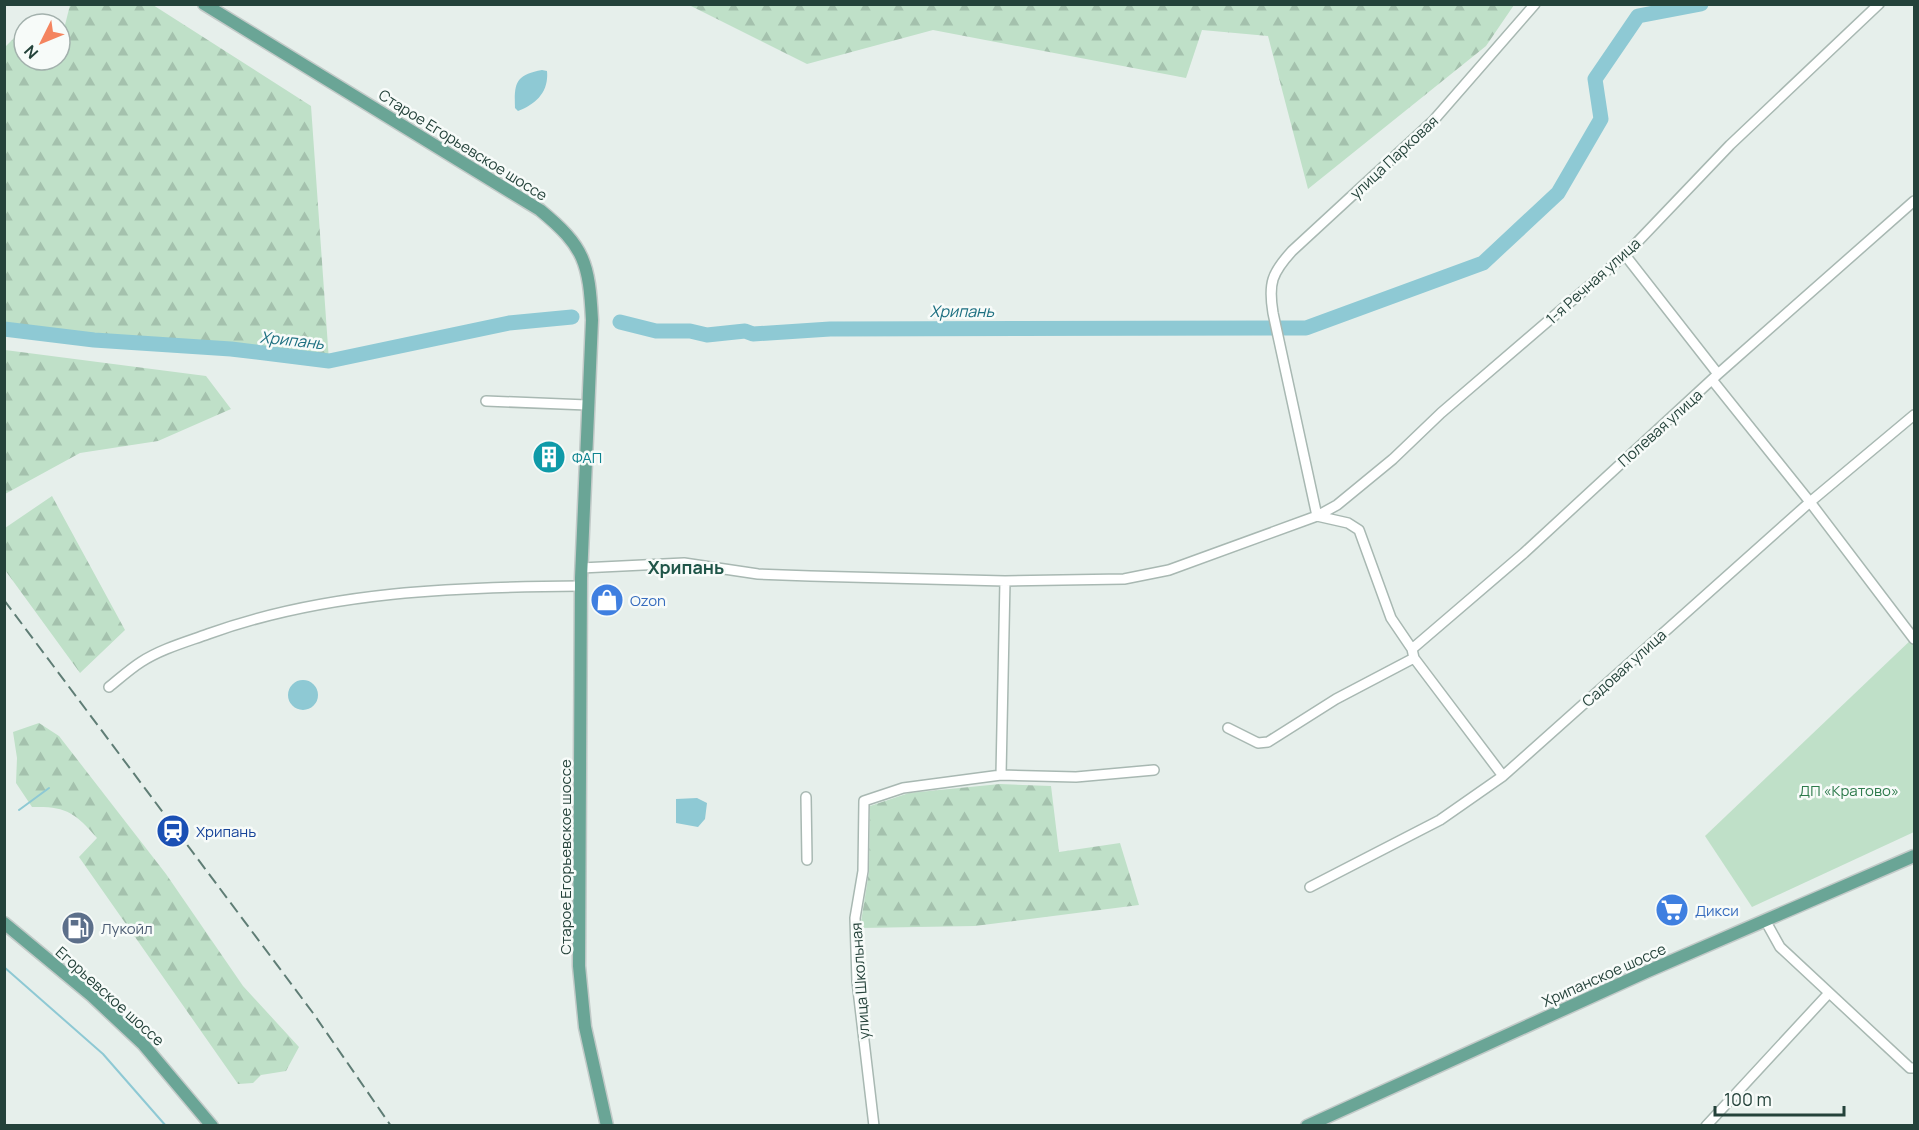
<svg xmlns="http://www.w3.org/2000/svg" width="1919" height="1130" viewBox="0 0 1919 1130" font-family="Manrope,sans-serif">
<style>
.green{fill:#bfe0c8}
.forest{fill:url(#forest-firs)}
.water{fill:#8ec9d4}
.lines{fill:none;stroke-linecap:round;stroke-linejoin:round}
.stream{stroke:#8ec9d4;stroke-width:2}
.river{stroke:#8ec9d4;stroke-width:15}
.minor-casing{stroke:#a8b8b2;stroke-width:12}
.major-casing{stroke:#c2cac8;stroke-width:15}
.minor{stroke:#fff;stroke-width:9}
.major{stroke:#6aa596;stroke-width:12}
.rail{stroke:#5f7d75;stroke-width:2;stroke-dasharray:12 6;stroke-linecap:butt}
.labels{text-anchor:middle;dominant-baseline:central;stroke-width:5;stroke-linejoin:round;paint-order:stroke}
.street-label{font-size:15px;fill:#24423a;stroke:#f7fbf9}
.culture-label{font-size:15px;fill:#0d838f;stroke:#f7fbf9;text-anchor:start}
.shop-label{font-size:15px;fill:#366cbe;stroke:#f7fbf9;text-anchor:start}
.park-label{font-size:15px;fill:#2d7a4b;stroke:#f7fbf9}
.transit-label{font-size:15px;fill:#164399;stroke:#f7fbf9;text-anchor:start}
.service-label{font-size:15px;fill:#4e5e75;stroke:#f7fbf9;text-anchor:start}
.water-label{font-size:16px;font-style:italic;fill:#1c6f80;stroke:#f7fbf9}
.quarter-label{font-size:18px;font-weight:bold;fill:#1f5548;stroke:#f7fbf9}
</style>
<defs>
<pattern id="forest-firs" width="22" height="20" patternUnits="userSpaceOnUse" patternTransform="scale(1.5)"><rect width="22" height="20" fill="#bfe0c8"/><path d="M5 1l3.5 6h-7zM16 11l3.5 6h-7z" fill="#a4c1ad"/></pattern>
</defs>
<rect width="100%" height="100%" fill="#e6efeb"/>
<!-- green -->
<path class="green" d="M1914 637V832L1752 907 1705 836Z"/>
<!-- forest -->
<path class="forest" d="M70 5H153L311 106 329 361C221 348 113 343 5 329V47L20 32 24 35V60H60V45Z
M689 5 1514 4V5L1486 46 1308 189 1268 36 1202 30 1186 78 933 30 807 64Z
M5 350 206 376 231 409 158 441 80 453 5 494Z
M52 496 125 630 80 673 5 570V528Z
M39 723 59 736 166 874 243 986 299 1047 286 1071 261 1075 253 1083 238 1084 79 857 97 838C75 812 65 806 32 807L16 783 17 758 13 732Z
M1000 784 1051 786 1059 852 1120 843 1139 905 975 926 860 928 869 872 870 806 909 793Z"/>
<!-- water -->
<path class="water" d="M542 70 547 71C549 92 536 104 518 111L515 108C514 82 516 75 542 70Z
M288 695a15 15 0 1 1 30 0a15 15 0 1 1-30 0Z
M697 798 707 803 705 819 698 827 676 823V799Z"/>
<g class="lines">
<!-- stream -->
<path class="stream" d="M19 810 49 788
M4 967 103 1054 166 1126"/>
<!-- river -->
<path class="river" d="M620 322 656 331H690L707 335 745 331 753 334 830 329 1306 328 1483 263 1558 193 1601 119 1595 79 1638 16 1701 4
M4 329 94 340 231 349 329 361 509 323 572 317"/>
<defs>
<path id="minor" d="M1625 255 1718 374
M1713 381 1810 502 1914 639
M486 401 587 405
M1317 516 1273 313C1268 283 1272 273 1292 251L1433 121 1535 4
M1317 516 1348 523 1359 530 1391 618 1412 649
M581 568 684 563 758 574 810 576 1005 581 1124 579 1169 570 1317 516 1337 505 1393 459 1441 413 1625 255 1730 145 1879 4
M109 687C119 679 130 669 141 662 161 649 186 642 208 634 327 591 456 587 581 586
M1228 728 1258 743 1268 742 1336 699 1414 658
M1001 775 1005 581
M1503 776 1414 658 1412 649 1524 553 1718 374 1914 201
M806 797 807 860
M1310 887 1440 820 1503 776 1810 502 1914 415
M1765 920 1780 947 1910 1068H1914
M874 1126 857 981 855 918 863 871 864 801 903 788 1001 775 1076 777 1154 770
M1706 1126 1829 993"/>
<path id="major" d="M204 4 540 210C585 247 589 263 592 320L581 578 579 966 585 1027 607 1126
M4 923 92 996 143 1044 212 1126
M1307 1126 1646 972 1914 856"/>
</defs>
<!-- minor casing -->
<use href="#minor" class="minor-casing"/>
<!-- major casing -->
<use href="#major" class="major-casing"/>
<!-- minor -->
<use href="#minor" class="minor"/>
<!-- major -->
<use href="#major" class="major"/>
<!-- rail -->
<path class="rail" d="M4 600 313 1013 391 1126"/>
</g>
<!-- icons -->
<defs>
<symbol id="building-disc" viewBox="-11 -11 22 22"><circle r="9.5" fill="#0f9aa8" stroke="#f7fbf9"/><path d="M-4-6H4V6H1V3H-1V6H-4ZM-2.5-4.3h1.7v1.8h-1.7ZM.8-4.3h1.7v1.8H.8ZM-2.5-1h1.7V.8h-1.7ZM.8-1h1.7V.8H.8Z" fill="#fff"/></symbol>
<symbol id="shop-disc" viewBox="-11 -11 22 22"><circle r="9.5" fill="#3f7fe0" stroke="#f7fbf9"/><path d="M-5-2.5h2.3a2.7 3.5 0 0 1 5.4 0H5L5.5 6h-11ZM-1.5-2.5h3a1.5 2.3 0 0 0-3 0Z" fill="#fff"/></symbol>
<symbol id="station-disc" viewBox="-11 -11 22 22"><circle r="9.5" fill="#1a4fb4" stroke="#f7fbf9"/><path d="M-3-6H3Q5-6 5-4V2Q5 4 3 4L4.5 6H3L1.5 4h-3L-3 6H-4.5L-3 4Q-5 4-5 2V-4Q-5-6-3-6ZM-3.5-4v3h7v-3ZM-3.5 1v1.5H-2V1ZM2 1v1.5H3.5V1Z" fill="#fff"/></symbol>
<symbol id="supermarket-disc" viewBox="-11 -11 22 22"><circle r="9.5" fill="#3f7fe0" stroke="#f7fbf9"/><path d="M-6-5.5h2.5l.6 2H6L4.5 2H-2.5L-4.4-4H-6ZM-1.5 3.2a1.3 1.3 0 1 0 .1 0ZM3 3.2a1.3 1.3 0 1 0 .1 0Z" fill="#fff"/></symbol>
<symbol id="fuel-disc" viewBox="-11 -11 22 22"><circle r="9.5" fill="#5c6f8a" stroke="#f7fbf9"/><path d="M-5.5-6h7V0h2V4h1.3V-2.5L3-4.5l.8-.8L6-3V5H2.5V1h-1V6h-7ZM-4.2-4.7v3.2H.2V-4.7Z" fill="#fff"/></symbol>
</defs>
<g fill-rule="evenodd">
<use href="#building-disc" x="530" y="438" width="38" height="38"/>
<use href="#shop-disc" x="588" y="581" width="38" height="38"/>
<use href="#station-disc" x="154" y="812" width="38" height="38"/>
<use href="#supermarket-disc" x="1653" y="891" width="38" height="38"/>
<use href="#fuel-disc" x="59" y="909" width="38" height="38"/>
</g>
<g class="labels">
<!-- street labels -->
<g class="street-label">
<text transform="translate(463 145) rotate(32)">Старое Егорьевское шоссе</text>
<text transform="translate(1394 157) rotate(-43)">улица Парковая</text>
<text transform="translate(1593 281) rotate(-42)">1-я Речная улица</text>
<text transform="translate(1660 428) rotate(-42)">Полевая улица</text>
<text transform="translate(1624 668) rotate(-42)">Садовая улица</text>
<text transform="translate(565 857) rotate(-90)">Старое Егорьевское шоссе</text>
<text transform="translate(1604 975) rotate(-24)">Хрипанское шоссе</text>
<text transform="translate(860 981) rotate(-94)">улица Школьная</text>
<text transform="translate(110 996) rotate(42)">Егорьевское шоссе</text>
</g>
<!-- culture labels -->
<g class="culture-label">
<text x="572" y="457">ФАП</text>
</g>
<!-- shop labels -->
<g class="shop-label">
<text x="630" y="600">Ozon</text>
<text x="1695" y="910">Дикси</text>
</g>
<!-- park labels -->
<g class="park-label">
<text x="1849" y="790">ДП «Кратово»</text>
</g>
<!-- transit labels -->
<g class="transit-label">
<text x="196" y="831">Хрипань</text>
</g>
<!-- service labels -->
<g class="service-label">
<text x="101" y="928">Лукойл</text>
</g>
<!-- water labels -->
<g class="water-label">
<text x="962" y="311">Хрипань</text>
<text transform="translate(292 340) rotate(6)">Хрипань</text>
</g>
<!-- quarter labels -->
<g class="quarter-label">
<text x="686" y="567">Хрипань</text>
</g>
</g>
<!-- border -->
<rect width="1919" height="1130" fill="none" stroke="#24423a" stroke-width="12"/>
<!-- north arrow -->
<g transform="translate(42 42) rotate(227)"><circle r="28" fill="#f7fbf9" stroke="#a3b1ad" stroke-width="1.5"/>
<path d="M0-4.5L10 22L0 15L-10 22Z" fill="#f4845f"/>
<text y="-9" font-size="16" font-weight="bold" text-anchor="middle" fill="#24423a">N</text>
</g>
<!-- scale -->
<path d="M1715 1106v9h129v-9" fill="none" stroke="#24423a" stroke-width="3"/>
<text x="1724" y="1106" font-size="18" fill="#24423a" stroke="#f7fbf9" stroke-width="4.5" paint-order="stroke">100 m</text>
</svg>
